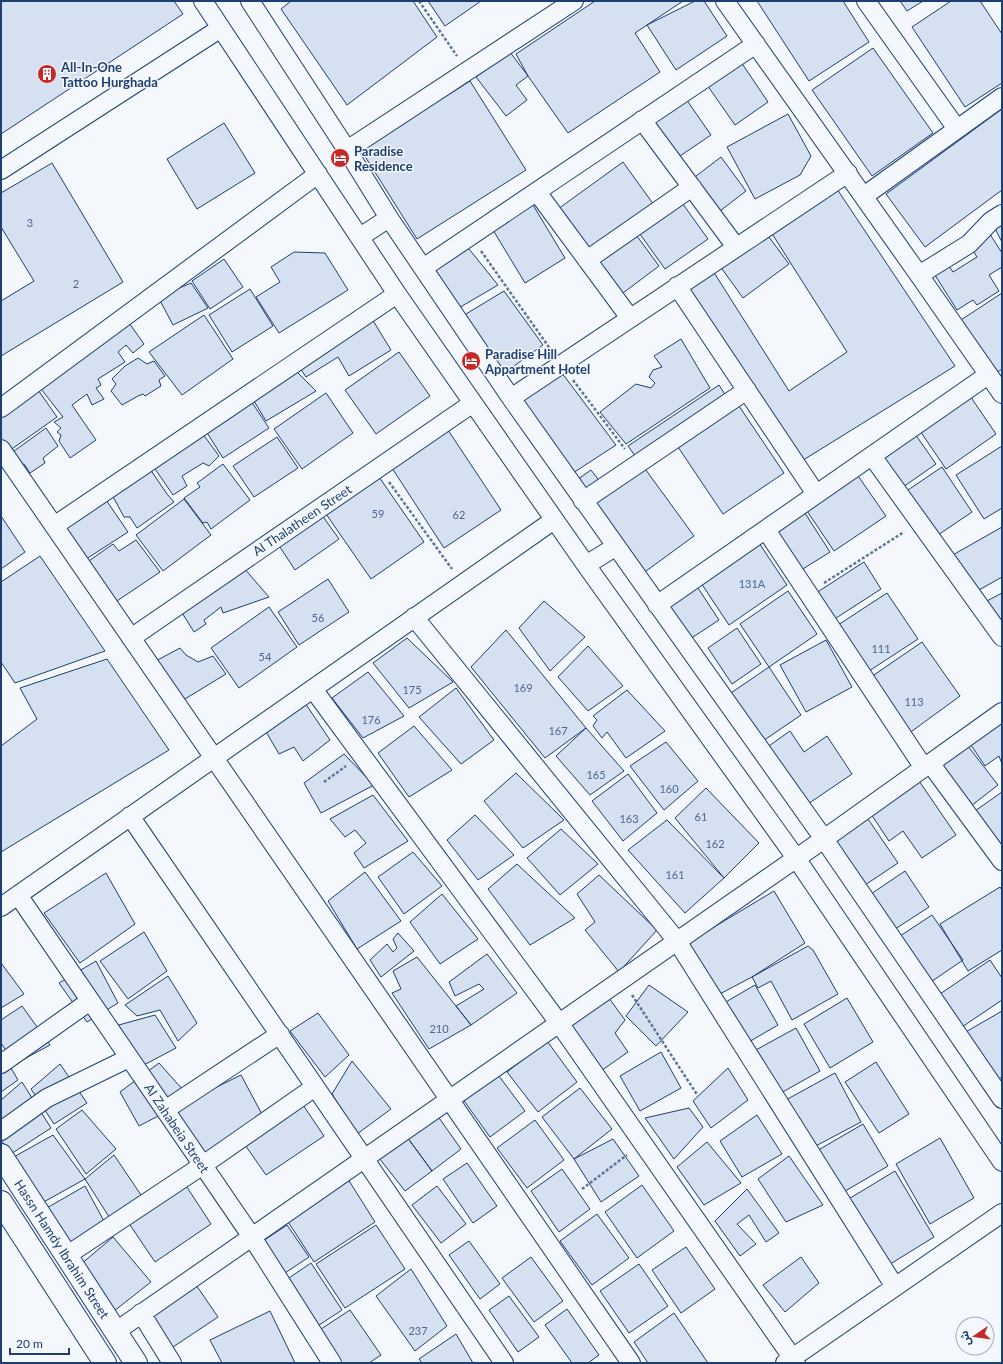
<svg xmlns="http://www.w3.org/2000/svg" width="1003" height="1364" viewBox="0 0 1003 1364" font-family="Lato,'Noto Sans Arabic',sans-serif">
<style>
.building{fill:#d5e0f0;stroke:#1d3f73}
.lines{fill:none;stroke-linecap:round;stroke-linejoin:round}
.street-casing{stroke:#1d3f73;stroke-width:20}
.secondary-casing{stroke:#1d3f73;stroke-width:24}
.path{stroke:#5e769c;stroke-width:2.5;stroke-dasharray:3 2;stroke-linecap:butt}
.street{stroke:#f4f7fb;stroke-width:18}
.secondary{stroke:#f4f7fb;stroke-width:22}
.labels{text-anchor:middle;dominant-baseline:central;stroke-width:3;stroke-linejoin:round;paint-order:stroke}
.number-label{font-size:11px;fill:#4b6792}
.poi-label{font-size:13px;font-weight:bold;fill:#1d3f73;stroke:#f4f7fb;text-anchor:start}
.street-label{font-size:13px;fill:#1d3f73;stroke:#f4f7fb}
</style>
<rect width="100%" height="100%" fill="#f4f7fb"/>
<!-- building -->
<path class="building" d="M1 1H174L183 14 1 134Z
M291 1H413L437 37 347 105 281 9Z
M428 1H481L445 26Z
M595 1H683L635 33 660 72 568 133 528 76 516 54Z
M695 1H704L727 36 676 70 647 25Z
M757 1H843L869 42 809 81Z
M900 1H923L907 11Z
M951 1H980L1002 34V83L965 107 912 27Z
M873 48 933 133 872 176 812 90Z
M510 52 528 76 516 85 527 100 506 116 476 77Z
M741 62 768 102 735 125 707 85Z
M470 81 526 170 417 239 361 150Z
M686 99 711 135 677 158 653 123Z
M1002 109V190L925 247 886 194Z
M788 114 811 156 800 175 755 199 727 147Z
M224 123 255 173 197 209 167 159Z
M721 157 746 191 716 214 691 180Z
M623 162 654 205 589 252 558 209Z
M52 163 123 282 1 356V301L34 281 1 227V193Z
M837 189 955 366 800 462 686 289 713 271 789 391 847 352 771 232Z
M680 200 708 239 665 269 637 230Z
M533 205 565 258 525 283 493 230Z
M1002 216V242L991 221Z
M988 231 1002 253V267L989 275 999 291 977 305 973 300 957 310 933 272 947 263 953 272 977 257 969 244Z
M634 232 659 266 619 296 594 261Z
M766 233 789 264 743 298 720 266Z
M465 244 498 285 457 309 429 269Z
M294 252 325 253 348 290 279 333 256 297 280 282 271 267Z
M224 259 243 287 210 309 192 281Z
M191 283 208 308 173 325 158 297Z
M250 289 273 326 232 352 209 315Z
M504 291 543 345 503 374 461 317Z
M1002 293V369L996 373 961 320Z
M204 315 233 359 182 395 149 352Z
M372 319 391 350 349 376 338 357 306 377 298 365Z
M127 320 144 344 133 353 126 345 118 352 125 362 98 379 101 385 96 388 104 399 92 405 87 394 72 405 96 440 70 458 59 441 61 435 57 432 61 428 54 422 63 417 38 385Z
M681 339 710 388 626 444 600 412 636 384 651 388 655 383 649 377 653 370 662 367 654 356Z
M399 352 430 396 376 434 345 390Z
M138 358 147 364 154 361 165 376 159 380 161 386 145 396 143 394 138 396 122 405 111 391 116 384 112 379 125 366Z
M294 369 316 391 266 421 251 396Z
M562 373 616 445 570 475 518 402Z
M719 385 726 396 638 460 628 446Z
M36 387 57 417 9 451 1 439V413Z
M326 393 353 433 302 469 274 429Z
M968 393 996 434 946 469 918 428Z
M249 398 269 428 223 458 204 428Z
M737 403 784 473 723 514 676 444Z
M46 428 58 446 43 458 45 463 30 473 24 464 19 467 10 454Z
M200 430 219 456 209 466 203 463 182 476 187 486 173 495 151 463Z
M448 430 501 510 444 548 392 468Z
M913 431 936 464 900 489 877 457Z
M277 437 298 468 254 497 233 466Z
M1002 446V508L984 519 956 475Z
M223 464 250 500 211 529 207 522 203 523 184 498 200 487 197 483Z
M148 466 167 494 174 502 137 528 130 517H124L110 491Z
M643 466 694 536 642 574 591 504Z
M942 467 972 512 935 537 905 492Z
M591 470 601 483 585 496 574 482Z
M856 473 886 516 834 551 805 508Z
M377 474 424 542 371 579 324 511Z
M104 497 128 532 83 561 59 526Z
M184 499 211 535 163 571 136 535Z
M803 510 830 552 798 572 771 530Z
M319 511 339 539 295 570 276 541Z
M1 516 25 552 1 569Z
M1002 527V577L972 594 951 556Z
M136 540 160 572 114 603 86 563 113 544 119 551Z
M757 540 787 585 729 625 699 580Z
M40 556 105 651 15 683 1 662V582Z
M864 562 881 589 833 620 816 593Z
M243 567 269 597 223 613 221 607 204 620 206 624 194 632 179 608Z
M328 579 349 612 299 645 278 612Z
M696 585 719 620 687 641 664 606Z
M788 591 817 634 769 667 740 624Z
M887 593 918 639 869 671 838 625Z
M1002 593V632L985 602Z
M544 601 585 637 550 671 519 628Z
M269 607 297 647 239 688 211 648Z
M737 628 761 664 732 684 708 648Z
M506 630 586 728 545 758 471 667Z
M407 638 453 682 409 708 373 663Z
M826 640 852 687 806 712 780 665Z
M922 642 960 696 908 734 871 677Z
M588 646 623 686 588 711 558 677Z
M180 648 186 655 198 662 213 656 226 674 180 702 152 663Z
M107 659 169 750 1 852V746L37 719 20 688Z
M769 667 801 715 760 743 728 695Z
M368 672 404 716 363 738 332 698Z
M456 688 494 740 461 764 419 717Z
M627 690 665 731 626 758 607 732 602 738 593 726 597 720 593 716Z
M301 697 330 740 303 761 294 747 279 754 265 730Z
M1002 716V764L999 756 985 766 967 739Z
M414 726 452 770 409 797 378 753Z
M586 728 624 771 590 795 556 756Z
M790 731 804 752 827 736 852 774 805 806 766 748Z
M964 741 998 785 967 809 933 765Z
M666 742 698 781 664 810 630 766Z
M344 754 374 785 321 813 304 783Z
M516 773 564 820 523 848 484 801Z
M628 774 657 813 623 841 592 801Z
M917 778 956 835 922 858 903 831 889 841 869 811Z
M706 788 759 843 724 878 675 818Z
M1002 792V856L972 813Z
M373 795 408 841 364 868 354 853 366 843 355 830 345 837 330 819Z
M475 815 514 855 478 880 447 840Z
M866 816 898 863 862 887 830 840Z
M667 820 724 878 685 913 628 850Z
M561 829 598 864 560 895 527 858Z
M413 852 442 886 404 914 378 877Z
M517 864 575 918 530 945 488 889Z
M905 871 929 907 892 931 868 896Z
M365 872 401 921 357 949 328 901Z
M106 873 135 924 80 963 44 913Z
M599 875 657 930 619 972 585 930 595 922 577 894Z
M1000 887 1002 890V950L968 971 940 924Z
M774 891 805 943 752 977 714 997 684 945Z
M442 894 478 939 440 964 410 922Z
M932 915 963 960 928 984 897 938Z
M144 932 167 971 128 999 100 961Z
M398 933 414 951 381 977 370 960 387 944 393 952 397 948 393 939Z
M808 946 813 950 838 994 792 1020 771 981 758 988 752 977Z
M487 954 517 993 471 1025 456 1006 484 989 479 984 455 996 449 982Z
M417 957 471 1025 429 1049 392 993 401 989 393 971Z
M990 960 1002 978V1000L962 1027 940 994Z
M96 961 118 1003 87 1022 59 983Z
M1 963 24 994 1 1008Z
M168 976 197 1023 178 1041 160 1010 137 1016 125 1005Z
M649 985 688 1012 656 1046 626 1016Z
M755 985 778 1025 747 1043 724 1003Z
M606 994 625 1020 615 1033 628 1052 598 1073 568 1021Z
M847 998 873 1042 830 1068 804 1024Z
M22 1006 50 1045 15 1064 1 1043V1020Z
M1002 1011V1077L992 1083 964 1033Z
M318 1013 349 1055 325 1077 290 1031Z
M155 1015 176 1048 142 1066 115 1026Z
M796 1028 820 1071 779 1094 754 1051Z
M547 1041 577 1082 538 1112 507 1072Z
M1 1051 18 1080 1 1092Z
M661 1052 681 1088 640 1111 620 1076Z
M352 1061 391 1109 357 1134 332 1094Z
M876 1062 909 1114 879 1133 845 1082Z
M159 1063 191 1099 139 1126 120 1092Z
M60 1064 87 1103 54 1124 31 1089Z
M728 1068 748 1100 711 1128 693 1101Z
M496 1072 525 1111 490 1137 462 1098Z
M835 1073 861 1122 810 1149 784 1101Z
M241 1075 264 1118 194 1167 164 1113Z
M22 1082 51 1128 11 1154 1 1140V1100Z
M580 1088 612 1129 574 1159 542 1117Z
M301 1102 324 1136 266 1175 243 1142Z
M689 1108 703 1127 674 1159 645 1118Z
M82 1110 116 1149 86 1174 56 1129Z
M437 1115 461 1149 432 1171 407 1137Z
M757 1115 782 1154 742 1177 720 1141Z
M535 1120 564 1160 527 1188 497 1148Z
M863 1124 888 1166 840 1194 815 1152Z
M53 1135 85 1179 40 1204 12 1158Z
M407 1137 432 1171 405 1191 379 1158Z
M940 1138 974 1198 930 1224 896 1164Z
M613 1139 639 1176 601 1202 574 1159Z
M707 1142 741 1183 704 1205 677 1167Z
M114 1155 143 1198 111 1220 85 1179Z
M789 1156 823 1205 786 1222 758 1179Z
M467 1163 497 1206 473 1223 443 1179Z
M562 1169 590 1209 559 1232 531 1191Z
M895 1171 934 1237 887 1266 847 1200Z
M346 1176 375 1222 314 1262 285 1217Z
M183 1181 211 1224 155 1262 126 1219Z
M642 1185 674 1231 637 1258 605 1212Z
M85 1186 105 1223 67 1249 45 1209Z
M437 1186 466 1224 441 1243 412 1205Z
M747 1189 779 1233 766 1242 749 1215 737 1224 756 1244 740 1256 715 1221Z
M597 1214 629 1258 592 1285 560 1241Z
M287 1225 309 1257 285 1273 263 1241Z
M376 1225 405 1269 345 1308 316 1264Z
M113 1237 151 1282 114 1311 80 1265Z
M469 1241 500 1284 480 1299 449 1255Z
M686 1247 715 1289 681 1313 652 1270Z
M531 1257 563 1301 534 1322 502 1278Z
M801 1257 819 1283 785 1312 763 1285Z
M311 1263 342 1310 313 1329 283 1282Z
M639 1264 668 1306 629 1333 600 1291Z
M411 1269 447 1326 415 1351 376 1296Z
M194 1282 218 1317 170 1349 146 1314Z
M509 1296 539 1337 518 1352 489 1310Z
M567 1309 599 1355 588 1363H572L545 1325Z
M350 1310 381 1355 369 1363H335L315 1333Z
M270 1311 295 1363H222L210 1340Z
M674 1313 708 1363H648L634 1342Z
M456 1334 473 1363H422L419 1359Z"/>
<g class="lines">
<defs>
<path id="street" d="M203 1 397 294 586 565 796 858 1002 1162
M250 1 347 150 389 218 511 398 824 839 1002 1099
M725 1 919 275 1002 394
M866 1 957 129
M642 120 736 247
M347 150 574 1
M1 170 221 28
M537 192 630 318
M864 196 1002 97
M360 237 389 218
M587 260 692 187
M423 268 756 44
M919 275 969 244 991 221 1002 214
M677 286 816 494
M511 398 848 173
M1 408 318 174
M1 449 631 1363
M872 456 1002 637
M583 501 747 390
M54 526 397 294
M766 530 924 768
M586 565 615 547
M657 605 988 375
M414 617 677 941 895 1287
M131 638 473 403
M313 689 559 1023 796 1363
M930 763 1002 861
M130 816 504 1363
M18 895 252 1237 332 1363
M1 907 554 520
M1 1064 90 1001
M165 1110 280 1034
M1 1131 47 1098 129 1058
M66 1256 203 1165 315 1087
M141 1313 172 1363
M115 1332 824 839 1002 712
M785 1363 1002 1213"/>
<path id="secondary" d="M1 1155 136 1363
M1 1202 105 1363"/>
</defs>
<!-- street casing -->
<use href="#street" class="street-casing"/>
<!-- secondary casing -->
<use href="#secondary" class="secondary-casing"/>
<!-- path -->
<path class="path" d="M419 1 457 56
M481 251 551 350
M573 380 625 449
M389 482 452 569
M824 583 904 532
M324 782 346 766
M632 995 698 1096
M582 1189 627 1155"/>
<!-- street -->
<use href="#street" class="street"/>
<!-- secondary -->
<use href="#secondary" class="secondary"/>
</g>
<!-- icons -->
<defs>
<symbol id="building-disc" viewBox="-11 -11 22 22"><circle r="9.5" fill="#c62828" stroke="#f4f7fb"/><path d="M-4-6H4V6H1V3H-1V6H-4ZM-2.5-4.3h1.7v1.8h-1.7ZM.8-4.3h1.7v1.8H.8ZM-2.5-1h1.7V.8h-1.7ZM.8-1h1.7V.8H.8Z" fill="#fff"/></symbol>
<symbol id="hotel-disc" viewBox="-11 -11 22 22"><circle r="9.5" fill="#c62828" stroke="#f4f7fb"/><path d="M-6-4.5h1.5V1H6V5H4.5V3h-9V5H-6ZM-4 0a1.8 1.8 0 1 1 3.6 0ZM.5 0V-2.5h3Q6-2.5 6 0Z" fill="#fff"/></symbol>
</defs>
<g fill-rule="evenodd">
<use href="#building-disc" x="36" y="63" width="22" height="22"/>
<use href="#hotel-disc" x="329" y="147" width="22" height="22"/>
<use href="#hotel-disc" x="460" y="350" width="22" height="22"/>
</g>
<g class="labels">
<!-- number labels -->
<g class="number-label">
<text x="30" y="222">3</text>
<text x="76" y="283">2</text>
<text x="378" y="513">59</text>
<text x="459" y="514">62</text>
<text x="752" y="583">131A</text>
<text x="318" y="617">56</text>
<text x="881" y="648">111</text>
<text x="265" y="656">54</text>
<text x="523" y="687">169</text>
<text x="412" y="689">175</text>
<text x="914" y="701">113</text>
<text x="371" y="719">176</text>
<text x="558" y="730">167</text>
<text x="596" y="774">165</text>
<text x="669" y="788">160</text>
<text x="701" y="816">61</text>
<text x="629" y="818">163</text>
<text x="715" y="843">162</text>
<text x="675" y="874">161</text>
<text x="439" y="1028">210</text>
<text x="418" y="1330">237</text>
</g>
<!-- poi labels -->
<g class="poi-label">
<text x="61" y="67">All-In-One<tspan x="61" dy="15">Tattoo Hurghada</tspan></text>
<text x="354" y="151">Paradise<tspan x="354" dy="15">Residence</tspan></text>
<text x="485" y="354">Paradise Hill<tspan x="485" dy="15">Appartment Hotel</tspan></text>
</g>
<!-- street labels -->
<g class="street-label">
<text transform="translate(302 520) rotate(-34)">Al Thalatheen Street</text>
<text transform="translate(177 1128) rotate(56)">Al Zahabeia Street</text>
<text transform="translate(62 1249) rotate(57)">Hassn Hamdy Ibrahim Street</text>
</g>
</g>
<!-- border -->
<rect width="1003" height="1364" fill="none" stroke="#1d3f73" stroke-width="4"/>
<!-- north arrow -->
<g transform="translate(975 1336) rotate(257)"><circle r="19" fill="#f4f7fb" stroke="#9eadc5"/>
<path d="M0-3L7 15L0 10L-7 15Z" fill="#c62828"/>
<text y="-6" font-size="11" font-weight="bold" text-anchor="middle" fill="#1d3f73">ش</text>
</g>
<!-- scale -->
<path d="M10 1348v6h59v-6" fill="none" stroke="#1d3f73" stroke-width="2"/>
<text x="16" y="1348" font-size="12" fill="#1d3f73" stroke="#f4f7fb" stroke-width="3" paint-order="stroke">20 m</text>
</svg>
